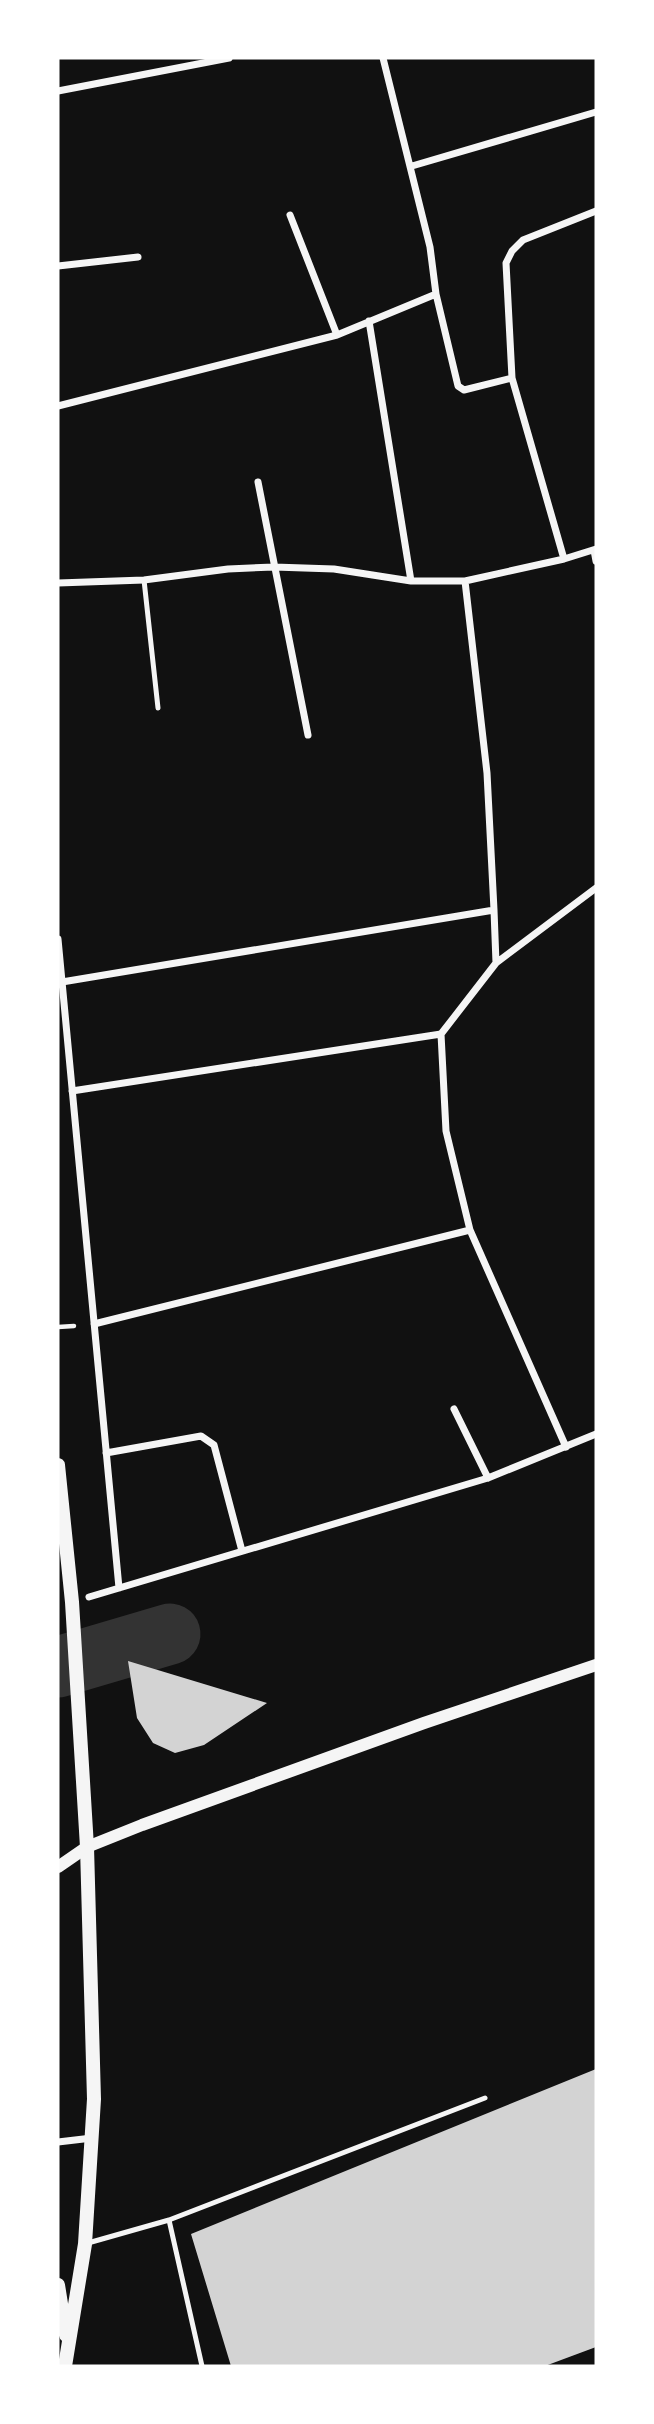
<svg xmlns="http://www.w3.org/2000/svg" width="654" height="2424" viewBox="0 0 654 2424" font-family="Barlow,sans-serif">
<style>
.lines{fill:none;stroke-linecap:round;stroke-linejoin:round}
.river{stroke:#333;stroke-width:61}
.building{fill:#d3d3d3}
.path{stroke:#f5f5f5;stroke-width:4.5}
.service{stroke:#f5f5f5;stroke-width:5}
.minor{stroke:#f5f5f5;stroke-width:7}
.tertiary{stroke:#f5f5f5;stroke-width:12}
.secondary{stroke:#f5f5f5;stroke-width:14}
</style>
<rect width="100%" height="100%" fill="#111"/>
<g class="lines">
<!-- river -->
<path class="river" d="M58 1667 170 1634"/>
</g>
<!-- building -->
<path class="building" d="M128 1661 267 1703 204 1745 175 1753 153 1743 137 1718Z
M596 2069V2347L545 2366H231L191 2234Z"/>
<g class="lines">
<!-- path -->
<path class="path" d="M58 1327 74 1326"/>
<!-- service -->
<path class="service" d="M144 580 158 708
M169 2220 485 2098
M88 2243 169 2220 202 2366"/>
<!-- minor -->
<path class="minor" d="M383 58 430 247 436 294
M58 91 229 58
M412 166 596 112
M290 215 337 335
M58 266 138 257
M369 321 411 581
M58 406 337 335 436 294 458 386 464 390 512 378
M258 482 308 735
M594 550 596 561
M564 559 512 378 506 263 512 251 523 240 596 211
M465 581 487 773 494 910
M58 583 144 580 228 569 274 567 334 569 411 581H465L564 559 596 549
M58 939 119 1588
M62 982 494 910 496 963
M72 1091 441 1034
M94 1324 470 1230
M454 1409 488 1478
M566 1447 470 1230 446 1131 441 1034 496 963 596 888
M106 1453 201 1436 214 1445 242 1551
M89 1597 488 1478 596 1434
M58 2142 92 2138"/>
<!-- tertiary -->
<path class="tertiary" d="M58 1867 87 1847 142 1825 424 1723 596 1665"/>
<!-- secondary -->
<path class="secondary" d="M58 1465 72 1602 87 1847 94 2099 85 2244 65 2366
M58 2285 66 2335"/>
</g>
<!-- border -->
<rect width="654" height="2424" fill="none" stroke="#ffffff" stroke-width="119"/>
</svg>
